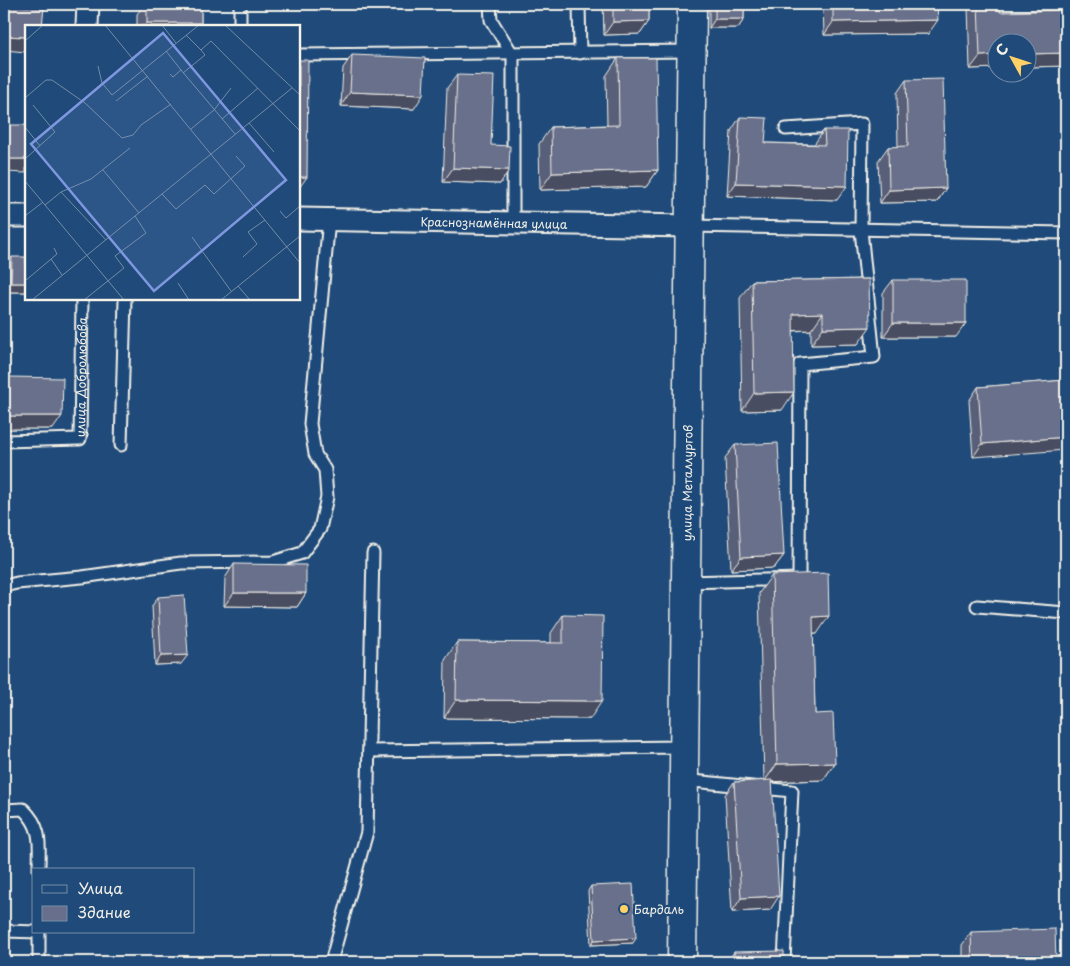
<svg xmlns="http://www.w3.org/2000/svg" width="1070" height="966" viewBox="0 0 1070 966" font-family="'Playpen Sans',sans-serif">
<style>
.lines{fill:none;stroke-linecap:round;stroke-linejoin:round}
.service-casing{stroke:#f4f1e8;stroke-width:15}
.minor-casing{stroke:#f4f1e8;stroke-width:25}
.tertiary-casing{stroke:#f4f1e8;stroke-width:31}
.service{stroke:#1f4a7a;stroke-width:11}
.minor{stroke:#1f4a7a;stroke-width:21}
.tertiary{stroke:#1f4a7a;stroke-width:28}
.wall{fill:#595f78;stroke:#f4f1e8}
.shaded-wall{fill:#494e62;stroke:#f4f1e8}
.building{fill:#686f8c;stroke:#f4f1e8}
.poi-dot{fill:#ffd166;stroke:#1f4a7a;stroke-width:2}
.labels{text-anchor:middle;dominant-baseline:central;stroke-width:4.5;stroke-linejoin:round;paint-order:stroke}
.street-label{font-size:12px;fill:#f4f1e8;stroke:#1f4a7a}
.poi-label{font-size:12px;fill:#f4f1e8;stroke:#1f4a7a;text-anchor:start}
.inset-road{fill:none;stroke:#748da6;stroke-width:1}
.view{fill:#7e97df;fill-opacity:0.15;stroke:#7e97df;stroke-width:2.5}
.inset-edge{fill:none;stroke:#f4f1e8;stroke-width:2.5}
</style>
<rect width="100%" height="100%" fill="#1f4a7a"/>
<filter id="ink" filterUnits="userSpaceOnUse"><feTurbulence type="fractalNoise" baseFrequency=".02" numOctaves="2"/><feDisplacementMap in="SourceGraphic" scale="10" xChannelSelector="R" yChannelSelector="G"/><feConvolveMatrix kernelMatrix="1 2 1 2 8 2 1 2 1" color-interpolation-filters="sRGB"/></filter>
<g filter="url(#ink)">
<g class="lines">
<defs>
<g id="service">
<path d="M490 4 491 20 513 55V224"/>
<path d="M579 4 580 53"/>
<path d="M240 26V4"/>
<path d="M299 55 692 51"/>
<path d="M689 226 1066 233"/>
<path id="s1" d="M4 441 80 439 82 299"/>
<path d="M121 445 125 299"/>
<path d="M686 582 799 579 800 364 874 357 861 230 862 124 786 129"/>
<path d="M4 586 17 583 82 577 181 563 273 562 302 553 320 529 327 497 325 470 315 454 310 424 329 219"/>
<path d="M977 606 1066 613"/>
<path d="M369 751 683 747"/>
<path d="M683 780 792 791 784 962"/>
<path d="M4 810 23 809C43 828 39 844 39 870"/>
<path d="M4 931 39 932"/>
<path d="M39 932V962"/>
<path d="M331 962 367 832 373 553"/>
</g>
<g id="minor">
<path d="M87 26 88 4"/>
<path d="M4 216H26"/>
<path id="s2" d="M299 219 689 226"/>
</g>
<g id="tertiary">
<path id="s3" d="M682 962 692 4"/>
</g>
</defs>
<!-- service casing -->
<use href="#service" class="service-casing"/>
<!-- minor casing -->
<use href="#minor" class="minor-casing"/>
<!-- tertiary casing -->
<use href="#tertiary" class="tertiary-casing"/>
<!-- service -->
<use href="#service" class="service"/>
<!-- minor -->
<use href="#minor" class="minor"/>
<!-- tertiary -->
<use href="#tertiary" class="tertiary"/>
</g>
<!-- wall -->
<path class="wall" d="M145 4H201V23L199 26H137V14Z
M603 4H649V21L640 34 604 35Z
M709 4H744V19L738 28H709Z
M823 4H937L928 34 824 35Z
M970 4H1000V12L1051 10 1056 4H1066V66L1028 67 998 42V68L970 69 968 7Z
M352 55 414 109 341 106 343 68Z
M618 58 658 170 646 187 540 190 539 144 551 127 607 125 606 76Z
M457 75 491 145 509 170 500 184 443 182 447 88Z
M906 80 946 188 937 202 880 203 878 161 888 147H898L897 93Z
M740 117 765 143 815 144V143L824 130 837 200 727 196 731 131Z
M12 257 26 292H4L5 266Z
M869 279 858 344 811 345V330L793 331 782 410 742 411 740 298 752 281Z
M893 280 956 337H883V293Z
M9 377 53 429H4V385Z
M1066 380 973 457 969 401 978 387Z
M735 445 784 555 774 568 731 570 725 458Z
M234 564 306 593 297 607 224 606 225 578Z
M772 575 817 634H813L815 714 835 763 823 780 772 782 770 910 732 912 725 795 734 782 764 780 759 593Z
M158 597 181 664 155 665 152 606Z
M563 615 590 719 444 718 445 660 457 642 551 643V633Z
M591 886 633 943 591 945 588 891Z
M971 932 1056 962H962V945Z
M734 952 784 962H727Z"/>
<!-- shaded-wall -->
<path class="shaded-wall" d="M715 19H744L738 28H709Z
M938 20 928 34 824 35 833 22Z
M649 21 640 34 604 35 613 22Z
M147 23H201L199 26H144Z
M4 36 26 37V52L4 50Z
M1066 53V66L1028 67V54Z
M998 55V68L970 69 980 56Z
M350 92 423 95 414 109 341 106Z
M4 159H26V173L4 172Z
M453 168 509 170 500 184 443 182Z
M658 170 646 187 540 190 552 173Z
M299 177H307L299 188Z
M736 183 847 186 837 200 727 196Z
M946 188 937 202 880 203 889 190Z
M11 283H26V292H4Z
M823 313 811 330 781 331 793 314Z
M893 323H966L956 337H883Z
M870 327 858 344 811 345 823 328Z
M794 392 782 410 742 411 754 393Z
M9 416H62L53 429H4V423Z
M1066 437V450L973 457 982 444Z
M784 555 774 568 731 570 741 557Z
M234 593H306L297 607 224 606Z
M829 616 817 634H800L813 617Z
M188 655 181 664 155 665 161 656Z
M456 700 602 701 590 719 444 718Z
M835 763 823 780 764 782 777 764Z
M779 896 770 910 732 912 741 898Z
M636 938 633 943 591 945 594 940Z"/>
<!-- building -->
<path class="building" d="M4 4 44 8 42 26H26V37L4 36Z
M147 4H201V23H147Z
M613 4H649V21L613 22Z
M715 4H744V19H715Z
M833 4H937L938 20 833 22Z
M978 4H1000V12L1060 10 1059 4H1066V53L1028 54V42H998V55L980 56Z
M352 55 425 58 423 95 350 92Z
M618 58H656L658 170 552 173 551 127 619 125Z
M299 60H308L307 177H299Z
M457 75 494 76 491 145 510 146 509 170 453 168Z
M943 79 946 188 889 190 888 147 908 146 906 80Z
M740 117 767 118 765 143 825 145 824 130H848L847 186 736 183Z
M4 125H26V159H4Z
M12 257H26V283H11Z
M869 279 870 327 823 328V313L793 314 794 392 754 393 752 281Z
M893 280H966V323H893Z
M9 377 63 378 62 416H9Z
M1066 380V437L982 444 978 387Z
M778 443 784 555 741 557 735 445Z
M234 564 306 565V593H234Z
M828 573 829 616 813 617 815 714 833 713 835 763 777 764 772 575Z
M184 595 188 655 161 656 158 597Z
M563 615 603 616 602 701 456 700 457 642 563 643Z
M772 780 779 896 741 898 734 782Z
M4 824H6L5 885H4Z
M633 884 636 938 594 940 591 886Z
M1055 929 1056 962H972L971 932Z
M784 951V962H734V952Z"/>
</g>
<!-- markers -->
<circle class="poi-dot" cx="624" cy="909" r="5"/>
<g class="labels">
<!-- street labels -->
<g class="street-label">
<text stroke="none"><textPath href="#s2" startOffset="195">Краснознамённая улица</textPath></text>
<text stroke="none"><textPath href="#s1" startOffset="138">улица Добролюбова</textPath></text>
<text stroke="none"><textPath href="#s3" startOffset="479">улица Металлургов</textPath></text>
</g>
<!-- poi labels -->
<g class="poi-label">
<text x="634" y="909">Бардаль</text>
</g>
</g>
<!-- overview -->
<g transform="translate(25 25)">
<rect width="275" height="275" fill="#1f4a7a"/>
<path class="inset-road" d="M80 0 275 238M137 0 151 18M200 0 275 70M161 10 176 25 186 16 275 106M0 16 18 0M141 26 156 45 148 52 145 49M73 41 77 58 87 70 174 0M156 45 210 109M158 48 180 30 176 25M0 73 21 55H27L60 78 97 113 108 110 116 100 146 79M91 76 123 51M197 94 233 63M224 98 249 127M0 102 15 121M166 104 189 85 206 63M0 134 30 107 8 80M78 145 114 188M0 156 99 275M36 167 81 215M137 169 151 184 180 160 189 169 220 141 211 131M20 180 36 167 66 154 105 123M255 186 261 193 275 181M0 191 18 177M167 212 206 266M218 232 232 219 223 207 240 195M26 234 37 250M0 256 32 229 29 223M153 258 164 275M213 261 225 275M7 275 267 63M59 275 99 243 90 231 121 208 110 191M196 275 275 211"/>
<path class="view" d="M138 8 261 155 129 266 6 119Z"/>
<rect width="275" height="275" class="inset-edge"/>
</g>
<!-- margin -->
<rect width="1070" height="966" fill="none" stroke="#1f4a7a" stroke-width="20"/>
<rect x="10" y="10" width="1050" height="946" fill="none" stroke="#f4f1e8" stroke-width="2" filter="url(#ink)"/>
<!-- legend -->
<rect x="32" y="868" width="162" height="65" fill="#1f4a7a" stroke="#748da6"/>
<rect x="42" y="885" width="25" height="8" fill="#1f4a7a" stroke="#748da6"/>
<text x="78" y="894" font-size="15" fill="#f4f1e8">Улица</text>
<rect x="42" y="906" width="25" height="15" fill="#686f8c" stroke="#748da6"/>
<text x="78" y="918" font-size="15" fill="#f4f1e8">Здание</text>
<!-- north arrow -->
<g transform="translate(1012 58) rotate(310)"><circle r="24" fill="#1f4a7a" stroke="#748da6"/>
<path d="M0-4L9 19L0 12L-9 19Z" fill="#ffd166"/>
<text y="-8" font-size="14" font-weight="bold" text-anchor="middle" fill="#f4f1e8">С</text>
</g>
</svg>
